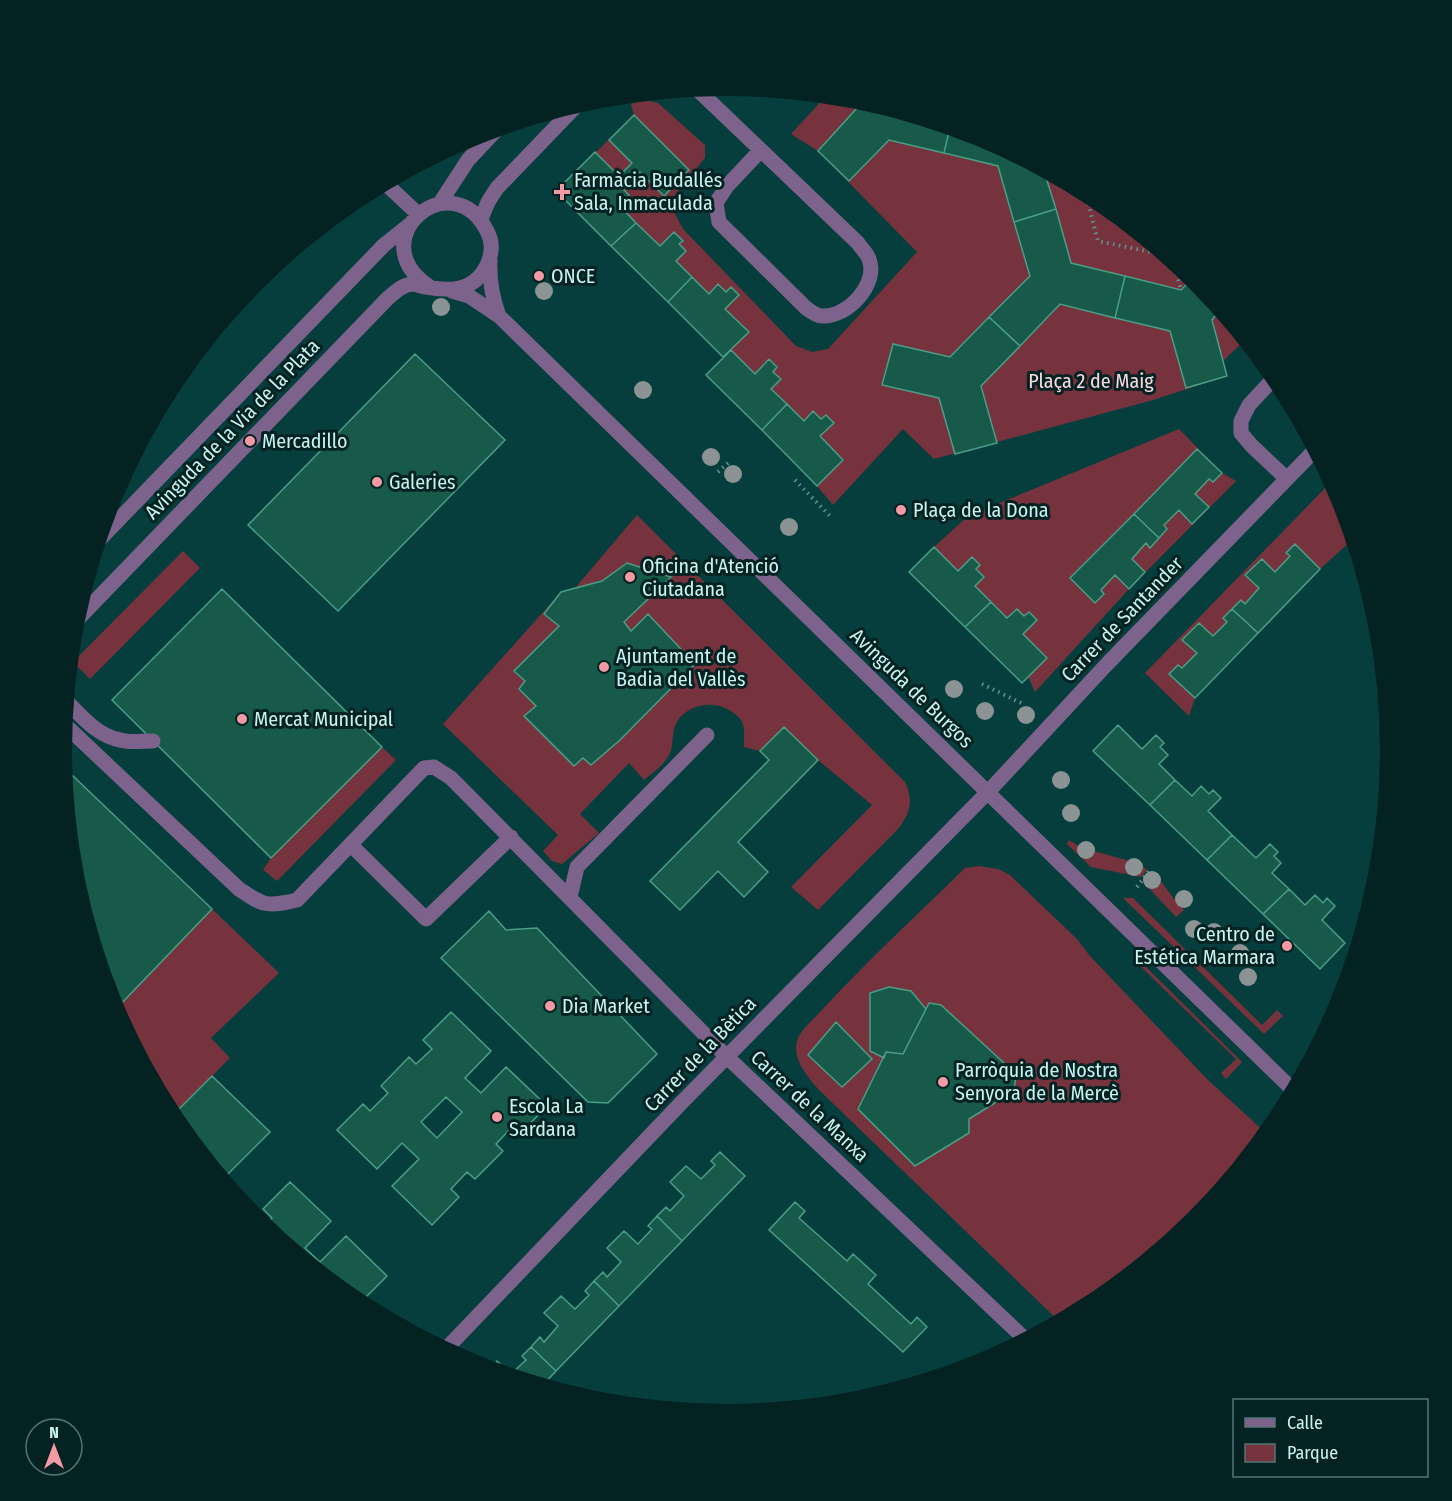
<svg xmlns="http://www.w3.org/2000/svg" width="1452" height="1501" viewBox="0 0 1452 1501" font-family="'Fira Sans Condensed',sans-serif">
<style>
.green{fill:#77333d}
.building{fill:#175a4a;stroke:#4a9d86;stroke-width:1.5;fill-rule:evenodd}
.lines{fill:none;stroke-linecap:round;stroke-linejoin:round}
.path{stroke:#619392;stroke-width:4;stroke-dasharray:1.5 4.5;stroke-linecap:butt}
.minor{stroke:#7d638c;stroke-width:15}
.tree{fill:#8c9394}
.poi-dot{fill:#f49aa4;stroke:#042222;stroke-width:2}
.labels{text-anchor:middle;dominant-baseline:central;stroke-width:6;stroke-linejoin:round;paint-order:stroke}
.poi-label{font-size:20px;fill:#c7f3f1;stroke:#042222;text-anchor:start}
.park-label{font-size:20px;fill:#fad9dc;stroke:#042222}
.street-label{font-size:20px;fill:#c7f3f1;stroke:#042222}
</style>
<rect width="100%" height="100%" fill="#063e3d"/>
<!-- green -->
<path class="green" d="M826 96 856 99 981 137 1095 198 1196 281 1245 340 1223 361 1227 376 1153 400 934 459 903 429 833 505 817 486 706 375 723 357 556 191 634 115 631 104 645 100 658 103 705 145V158L675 195 674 212 683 229 796 346 812 352 828 349 917 252 818 151 791 134Z
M1179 429 1222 473 1236 481 1129 589 1035 692 1028 676 1047 657 1023 634 1037 620 1024 616 1017 609 1007 618 975 586 984 577 976 569 980 565 972 558 958 571 934 547 968 516Z
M1332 481 1340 497 1353 539 1320 569 1195 698 1189 716 1145 673Z
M637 515 905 782C914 801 910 813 898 829L818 910 791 887 872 805 818 760 784 727 760 751 744 747C744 726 747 720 727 709 709 699 679 707 674 730 671 742 675 748 665 761 660 768 651 774 644 780L629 763 580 814 599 833 562 864 552 861 543 851 558 835 443 724 561 592 575 588Z
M183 551 200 568 90 679 73 662Z
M382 747 396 760 277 881 263 870 271 858Z
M63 766 279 973 211 1038 230 1058 172 1116 112 1004 74 880Z
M1069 840 1080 847 1140 864 1147 870 1141 877 1091 867 1067 844Z
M979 866 998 869 1010 875 1077 939 1089 955 1208 1080 1267 1134 1196 1221 1095 1303 1060 1322 819 1090C808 1077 792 1060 797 1041 800 1030 813 1020 820 1012 866 962 916 916 965 868Z
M1153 872C1165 885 1172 898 1184 910L1176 917 1144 883Z
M1123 898H1133L1262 1025 1277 1010 1283 1016 1264 1034Z
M1140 961 1242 1062 1226 1079 1221 1073 1236 1059 1137 963Z"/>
<!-- building -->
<path class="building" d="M854 99 950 127 944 153 889 140 849 181 818 151 857 108Z
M634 115 689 170 664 196 640 172 623 189 629 195 619 205 636 223 611 246 556 191 595 152 619 176 632 163 609 140Z
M950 127 981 137 1044 171 1056 209 1014 222 998 166 944 153Z
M1056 209 1071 263 1125 276 1115 318 1060 304 1020 346 989 317 1030 276 1014 222Z
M636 223 660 246 674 232 683 241 679 244 686 251 676 261 692 277 668 302 611 246Z
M1125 276 1181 290 1193 278 1196 281 1220 310 1212 320 1227 376 1186 388 1170 331 1115 318Z
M692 277 709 294 718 284 726 292 731 287 739 295 725 309 749 332 723 357 668 302Z
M989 317 1020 346 981 386 997 443 955 454 939 398 882 385 893 344 950 357Z
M731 350 755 374 769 359 777 367 773 372 781 379 771 389 787 404 762 430 706 375Z
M415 354 505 440 338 611 248 525Z
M787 404 804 421 813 411 821 419 826 415 834 423 820 436 843 460 817 486 762 430Z
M1197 449 1222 473 1213 482 1209 479 1195 494 1209 507 1192 524 1179 510 1164 525 1167 529 1159 538 1134 514Z
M1134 514 1159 538 1150 548 1146 543 1132 559 1145 572 1129 589 1115 575 1101 590 1104 594 1095 603 1070 578Z
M1295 544 1320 569 1258 633 1232 609 1241 600 1245 604 1259 588 1245 575 1262 559 1275 572 1290 556 1286 553Z
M934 547 958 571 972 557 980 565 976 569 984 577 975 586 991 602 965 627 909 572Z
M627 563 671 577 624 622 631 631 648 614 695 664 620 740 591 765 583 758 574 766 524 716 536 706 519 689 525 681 514 671 559 626 544 614 561 592 602 581Z
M222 589 382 747 271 858 112 700Z
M991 602 1007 618 1017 609 1024 616 1029 612 1037 620 1023 634 1047 658 1022 683 965 627Z
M1232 609 1258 633 1195 698 1169 674 1178 665 1182 668 1197 653 1182 640 1199 623 1213 636 1227 622 1223 618Z
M1118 725 1142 749 1156 735 1164 743 1160 747 1168 755 1159 764 1175 780 1150 805 1093 751Z
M784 727 818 760 738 842 768 872 744 897 718 871 680 910 650 881 769 760 760 751Z
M63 766 72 775 65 783Z
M72 775 212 909 115 1010 74 880 65 783Z
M1175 780 1192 796 1201 786 1209 794 1213 790 1221 798 1208 811 1232 835 1207 860 1150 805Z
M1232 835 1256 858 1270 844 1278 852 1274 856 1281 863 1272 873 1289 889 1263 914 1207 860Z
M1289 889 1305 905 1315 895 1323 903 1327 898 1335 906 1322 920 1345 943 1320 969 1263 914Z
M489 911 506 930 537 928 657 1054 608 1103 588 1102 441 958Z
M889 987 911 991 926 1009 903 1054 886 1052 884 1058 870 1051V993Z
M929 1003 941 1005 1016 1074 1014 1091 969 1119V1133L915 1166 858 1109 886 1052 903 1054Z
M451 1012 491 1051 465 1078 481 1093 506 1067 547 1106 519 1135 511 1128 496 1144 503 1151 475 1179 467 1172 451 1189 459 1197 432 1225 392 1186 419 1159 402 1143 377 1169 337 1130 363 1104 370 1111 388 1093 381 1086 409 1057 416 1064 432 1049 423 1040ZM446 1097 462 1112 437 1138 421 1122Z
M836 1022 872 1059 842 1087 808 1055Z
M212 1076 270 1132 223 1179 172 1116Z
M720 1152 745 1176 682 1241 657 1216 666 1207 670 1211 684 1196 670 1182 686 1166 701 1179 715 1165 711 1161Z
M290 1182 331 1221 305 1248 320 1262 346 1236 387 1276 359 1304 263 1226 272 1218 263 1209Z
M795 1202 805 1211 799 1218 847 1261 853 1254 876 1275 868 1284 911 1324 917 1317 927 1327 903 1352 769 1230Z
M657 1216 682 1241 619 1306 594 1281 603 1272 607 1277 621 1262 607 1248 624 1231 638 1244 652 1229 648 1226Z
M594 1281 619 1306 556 1371 531 1347 540 1337 544 1342 558 1326 544 1313 561 1296 575 1309 589 1295 585 1291Z
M531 1347 556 1371 542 1386 489 1370 497 1361 511 1374 526 1360 522 1356Z"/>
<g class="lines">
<!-- path -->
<path class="path" d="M1085 192 1098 241 1165 255
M1174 262 1181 290
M718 472 729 462
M795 480 831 517
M982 684 1023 704
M1137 887 1149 871"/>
<!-- minor -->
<path class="minor" d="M697 89 858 243C861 248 867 253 869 259 879 284 847 318 822 316 817 316 810 311 806 308L719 222 716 203 727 186 760 151
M385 183 418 214
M440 203 468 160 498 128
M481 219 488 202 497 188 578 104
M490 260C489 281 492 297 499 316
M452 291 469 296 499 316 1294 1091
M1275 377 1249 405 1241 421V433L1251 445 1287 479
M99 540 384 245 409 225
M74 623 388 298C395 292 402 285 412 284 416 284 421 286 425 287 446 290 465 293 480 276 490 264 495 247 488 233 453 159 358 240 430 287
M66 701C82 716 97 736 120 740 130 743 143 741 153 741
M64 724 239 889C264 906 267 907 297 900L424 768 434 767 451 778 726 1056 1026 1340
M351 845 426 919 511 837
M570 897 577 867 707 735
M445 1350 684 1100 989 791 1108 663 1315 450"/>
</g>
<!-- trees -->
<g class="tree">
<circle cx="544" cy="291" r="9"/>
<circle cx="441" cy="307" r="9"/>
<circle cx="643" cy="390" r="9"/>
<circle cx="711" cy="457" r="9"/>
<circle cx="733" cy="474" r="9"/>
<circle cx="789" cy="527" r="9"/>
<circle cx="954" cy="689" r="9"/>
<circle cx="985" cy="711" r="9"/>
<circle cx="1026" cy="715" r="9"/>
<circle cx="1061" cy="780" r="9"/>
<circle cx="1071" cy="813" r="9"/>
<circle cx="1086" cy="850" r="9"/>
<circle cx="1134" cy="867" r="9"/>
<circle cx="1152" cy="880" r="9"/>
<circle cx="1184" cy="899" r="9"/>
<circle cx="1194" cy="929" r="9"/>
<circle cx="1214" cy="932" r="9"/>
<circle cx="1240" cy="953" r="9"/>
<circle cx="1248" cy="977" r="9"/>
</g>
<!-- markers -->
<g class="poi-dot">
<path d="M559 183h6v6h6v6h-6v6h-6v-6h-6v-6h6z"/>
<circle cx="539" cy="276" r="6"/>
<circle cx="250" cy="441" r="6"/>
<circle cx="377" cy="482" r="6"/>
<circle cx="901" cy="510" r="6"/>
<circle cx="630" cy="577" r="6"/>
<circle cx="604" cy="667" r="6"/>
<circle cx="242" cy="719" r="6"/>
<circle cx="1287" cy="946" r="6"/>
<circle cx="550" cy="1006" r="6"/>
<circle cx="943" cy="1082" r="6"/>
<circle cx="497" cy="1117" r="6"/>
</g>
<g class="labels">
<!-- poi labels -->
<g class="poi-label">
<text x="574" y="180">Farmàcia Budallés<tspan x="574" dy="23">Sala, Inmaculada</tspan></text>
<text x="551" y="276">ONCE</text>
<text x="262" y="441">Mercadillo</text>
<text x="389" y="482">Galeries</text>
<text x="913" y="510">Plaça de la Dona</text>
<text x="642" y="566">Oficina d'Atenció<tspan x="642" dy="23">Ciutadana</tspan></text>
<text x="616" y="656">Ajuntament de<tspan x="616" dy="23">Badia del Vallès</tspan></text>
<text x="254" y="719">Mercat Municipal</text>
<text x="1275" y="934" text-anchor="end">Centro de<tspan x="1275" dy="23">Estética Marmara</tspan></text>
<text x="562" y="1006">Dia Market</text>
<text x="955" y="1070">Parròquia de Nostra<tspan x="955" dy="23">Senyora de la Mercè</tspan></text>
<text x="509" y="1106">Escola La<tspan x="509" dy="23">Sardana</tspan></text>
</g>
<!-- park labels -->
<g class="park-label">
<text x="1091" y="381">Plaça 2 de Maig</text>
</g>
<!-- street labels -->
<g class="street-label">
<text transform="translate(232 429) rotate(-46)">Avinguda de la Via de la Plata</text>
<text transform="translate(1122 619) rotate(-46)">Carrer de Santander</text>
<text transform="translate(912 688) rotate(44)">Avinguda de Burgos</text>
<text transform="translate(700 1054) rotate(-46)">Carrer de la Bètica</text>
<text transform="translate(810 1106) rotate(43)">Carrer de la Manxa</text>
</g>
</g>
<!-- crop -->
<path d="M0 0H1452V1501H0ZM72 750a654 654 0 1 1 1308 0a654 654 0 1 1-1308 0Z" fill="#042222" fill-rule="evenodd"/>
<!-- legend -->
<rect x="1233" y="1399" width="195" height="78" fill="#042222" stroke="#527675" stroke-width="1.5"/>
<rect x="1245" y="1418" width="30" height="9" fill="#7d638c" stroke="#527675" stroke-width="1.5"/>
<text x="1287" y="1429" font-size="18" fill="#c7f3f1">Calle</text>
<rect x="1245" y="1444" width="30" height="18" fill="#77333d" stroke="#527675" stroke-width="1.5"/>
<text x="1287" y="1459" font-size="18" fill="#c7f3f1">Parque</text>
<!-- north arrow -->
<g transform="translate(54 1447)"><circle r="28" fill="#042222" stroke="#527675" stroke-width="1.5"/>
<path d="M0-4.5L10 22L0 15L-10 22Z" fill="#f49aa4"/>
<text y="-9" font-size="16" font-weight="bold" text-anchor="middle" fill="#c7f3f1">N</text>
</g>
</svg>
